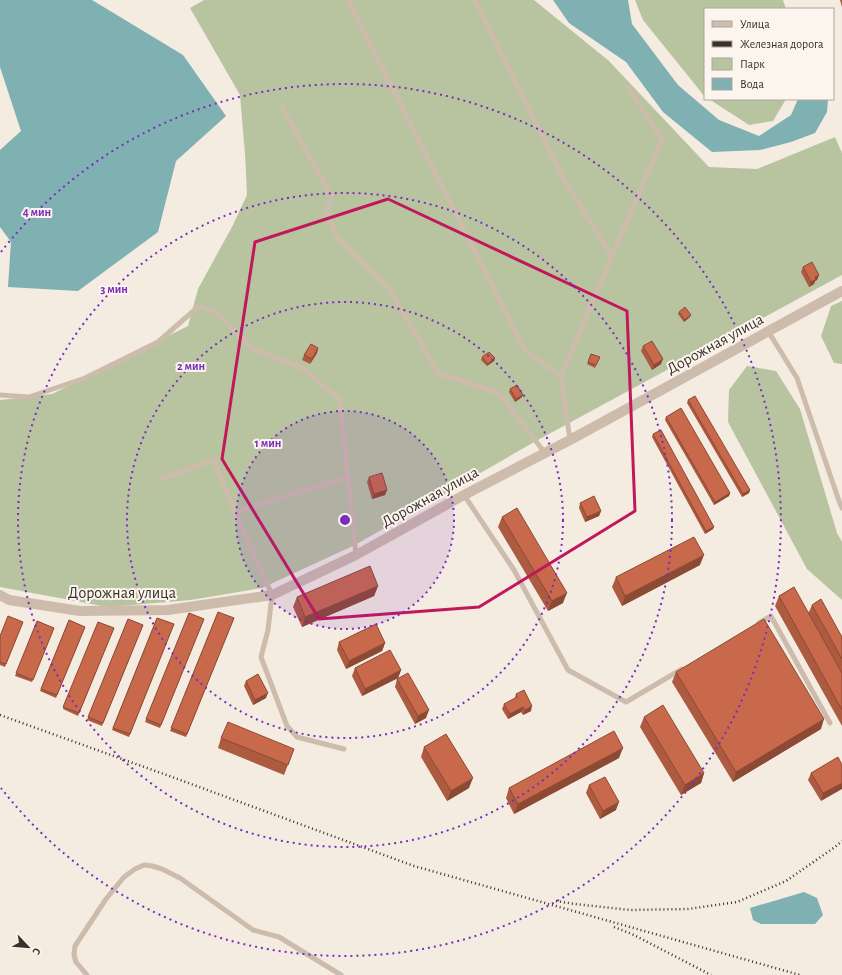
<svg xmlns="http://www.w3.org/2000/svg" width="842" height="975" viewBox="0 0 842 975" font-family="'Alegreya Sans',sans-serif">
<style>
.green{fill:#b8c4a0}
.water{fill:#7fb0b2}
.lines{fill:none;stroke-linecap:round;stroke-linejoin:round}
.service{stroke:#cdbbac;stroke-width:5}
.minor{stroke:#cdbbac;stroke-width:10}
.rail{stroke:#3b302b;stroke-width:2.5;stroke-dasharray:1 3;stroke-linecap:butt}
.wall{fill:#ac5a40}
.shaded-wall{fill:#8c4a34}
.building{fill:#c8694b;stroke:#8c4a34}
.marked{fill:none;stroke:#c2185b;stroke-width:3;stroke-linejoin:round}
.ring{fill:none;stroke:#7b2cbf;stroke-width:2;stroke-dasharray:2 4}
.labels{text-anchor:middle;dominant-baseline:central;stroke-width:4;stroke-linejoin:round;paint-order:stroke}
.street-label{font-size:16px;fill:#3b302b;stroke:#fbf5ee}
.centre{fill:#7b2cbf;stroke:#fbf5ee;stroke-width:2}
.ring-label{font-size:12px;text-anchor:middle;font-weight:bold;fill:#7b2cbf;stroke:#fbf5ee;stroke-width:4;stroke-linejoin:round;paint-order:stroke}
</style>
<rect width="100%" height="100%" fill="#f4ebe1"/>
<!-- green -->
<path class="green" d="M204 0H534L609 61 709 167 757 169 835 137 842 153V275L536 441 355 545 262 588 191 600 108 607 0 587V400L52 394 188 326 198 289 233 225 247 195 245 154 240 95 190 8Z
M635 0H783L786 9H705V97L643 20Z
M709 99H786L773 121 749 125Z
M842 301V364L834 363 821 336 831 306Z
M747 366 776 371 800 409 837 533 842 542V600L807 569 728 422 729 390Z"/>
<!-- water -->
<path class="water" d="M0 0H92L183 55 226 116 176 161 158 232 78 291 8 287 11 242 0 227V150L21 131 0 67Z
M553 0H628L632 24 678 85 719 120 759 136 791 115 798 99H828L827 112 815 133 791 142 760 150 712 152 663 112 626 62 569 23Z
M804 892 817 898 823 915 815 924H761L753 920 750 908Z"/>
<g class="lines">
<!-- service -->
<path class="service" d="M348 0 524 349 561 376 570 440
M475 0 563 178 612 256
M282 107 332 197 326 211 337 237 389 288 438 373 499 393 545 453
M768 331 797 378 839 501 842 508
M561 376 662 139 628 87
M0 395 29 397 85 378 158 342 199 306 218 313 253 349 304 369 340 400 356 555
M158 480 214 460 235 512 272 595 268 630 261 657 287 726 297 737 344 749
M464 495 514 570 568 670 626 702 682 669
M235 512 348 477
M759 623 771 616 830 723
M87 975 76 962 74 955 75 946 106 899 124 877 135 869 144 865 152 866 162 869 180 878 253 930 279 937 341 975"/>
<!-- minor -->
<path class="minor" d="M0 595 9 600 80 611 168 610 272 595 356 555 464 495 570 440 842 291"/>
<!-- rail -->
<path class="rail" d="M0 715 172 777 414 866 800 975
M556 901 575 904 630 910 688 909 737 902 786 881 835 847 842 841
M614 927 632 934 711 975"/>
</g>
<!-- wall -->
<path class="wall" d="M840 0H842V7Z
M803 267 819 275 817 280 815 281 814 284 809 287 801 272Z
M679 312 690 317 684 322 678 314Z
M643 346 661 364 652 370 641 351Z
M318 348 317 353 310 364 302 360 304 355Z
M591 354 600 357 595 368 587 364Z
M482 357 495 358 494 361 487 366 481 360Z
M510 389 522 397 515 402 509 392Z
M688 400 750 490 749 493 742 497 687 403Z
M666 417 730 493 729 496 714 505 665 420Z
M653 434 713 529 705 534 652 437Z
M369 477 387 490 385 495 372 499 367 482Z
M580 503 601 511 599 516 585 522 579 508Z
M502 517 563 603 548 611 498 527Z
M700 565 622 606 612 587 616 577Z
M378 586 374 596 302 627 293 607 297 597Z
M779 596 809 612 812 605 842 637V726L775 606Z
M218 612 234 618 186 737 170 731Z
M189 613 204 619 160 728 145 722Z
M157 618 174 624 129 737 112 730Z
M128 619 143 625 102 726 87 720Z
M69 620 85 627 56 698 40 691Z
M37 621 54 628 32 682 15 676Z
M23 622 5 667 0 665V636Z
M98 622 114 628 78 716 63 709Z
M339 642 385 643 382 651 346 669 337 650Z
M355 668 401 670 398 678 362 696 352 676Z
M676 672 821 729 733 782 672 682Z
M397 679 426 718 415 724 395 687Z
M246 681 266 698 253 705 244 686Z
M516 694 531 711 523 715 521 712 508 719 502 709 504 704 515 698Z
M644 717 704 773 701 783 681 795 640 727Z
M221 738 294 749 284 775 218 748Z
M424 747 469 788 447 801 421 757Z
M619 758 514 814 506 798 509 788Z
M842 765 821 801 808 780 811 773Z
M589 785 616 810 600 819 586 793Z"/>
<!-- shaded-wall -->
<path class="shaded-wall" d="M819 275 817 280 815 281 814 284 809 287 811 282 815 277Z
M691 315 690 317 684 322 685 320Z
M318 348 317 353 310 364 312 359Z
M495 358 494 361 487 366 488 364Z
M663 359 661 364 652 370 654 365Z
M523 395 522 397 515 402 516 399Z
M387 490 385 495 372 499 374 494Z
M750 490 749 493 742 497 743 494Z
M730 493 729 496 714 505 715 502Z
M601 511 599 516 585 522 587 517Z
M714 527 713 529 705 534 706 531Z
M704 555 700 565 622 606 625 596Z
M378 586 374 596 302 627 305 617Z
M567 593 563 603 548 611 552 601Z
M385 643 382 651 346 669 349 661Z
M401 670 398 678 362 696 365 689Z
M268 693 266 698 253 705 255 700Z
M532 706 531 711 523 715 525 710Z
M523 707 521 712 508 719 510 714Z
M429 710 426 718 415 724 418 716Z
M824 719 821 729 733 782 736 772Z
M623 748 619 758 514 814 518 804Z
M704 773 701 783 681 795 685 785Z
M473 778 469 788 447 801 451 791Z
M842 783V789L821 801 823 793Z
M619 802 616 810 600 819 603 811Z"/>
<!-- building -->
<path class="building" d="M812 262 819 275 815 277 816 279 811 282 803 267Z
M685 307 691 315 685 320 679 312Z
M652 341 663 359 654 365 643 346Z
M311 344 318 348 312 359 304 355Z
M489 352 495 358 488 364 482 357Z
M591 354 600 357 596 365 588 362Z
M517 385 523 395 516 399 510 389Z
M695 396 750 490 743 494 688 400Z
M681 408 730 493 715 502 666 417Z
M661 430 714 527 706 531 653 434Z
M382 473 387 490 374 494 369 477Z
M594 496 601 511 587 517 580 503Z
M517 508 567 593 552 601 502 517Z
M694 537 704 555 625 596 616 577Z
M370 566 378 586 305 617 297 597Z
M794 587 842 673V710L779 596Z
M821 599 842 637V659L812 605Z
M218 612 234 618 187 734 171 728Z
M189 613 204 619 161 725 146 719Z
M8 616 23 622 6 664 0 662V636Z
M157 618 174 624 130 734 113 728Z
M128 619 143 625 103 723 88 717Z
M764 619 824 719 736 772 676 672Z
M69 620 85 627 57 695 41 689Z
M37 621 54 628 33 680 16 673Z
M98 622 114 628 79 713 63 707Z
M376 624 385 643 349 661 339 642Z
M390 650 401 670 365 689 355 668Z
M408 673 429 710 418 716 397 679Z
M258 674 268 693 255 700 246 681Z
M524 690 532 706 525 710 523 707 510 714 504 704 517 697 516 694Z
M663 705 704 773 685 785 644 717Z
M228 722 294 749 288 765 221 738Z
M614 731 623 748 518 804 509 788Z
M446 734 473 778 451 791 424 747Z
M838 757 842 765V783L823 793 811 773Z
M605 777 619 802 603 811 589 785Z"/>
<!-- marked area -->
<path class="marked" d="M388 199 627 311 635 511 479 607 319 619 222 459 255 242Z"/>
<!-- distance rings -->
<circle cx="345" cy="520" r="109" fill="#7b2cbf" fill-opacity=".12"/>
<g class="ring">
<circle cx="345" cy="520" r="109"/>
<circle cx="345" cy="520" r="218"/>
<circle cx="345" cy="520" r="327"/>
<path d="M1 252A436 436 0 1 1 1 788"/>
</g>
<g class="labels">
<!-- street labels -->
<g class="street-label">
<text transform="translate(715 344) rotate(-29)">Дорожная улица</text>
<text transform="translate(430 497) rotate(-29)">Дорожная улица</text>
<text x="122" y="593">Дорожная улица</text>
</g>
</g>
<circle cx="345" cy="520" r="6" class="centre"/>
<g class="ring-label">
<text x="37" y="216">4 мин</text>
<text x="114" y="293">3 мин</text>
<text x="191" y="370">2 мин</text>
<text x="268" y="447">1 мин</text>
</g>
<!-- legend -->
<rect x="704" y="8" width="130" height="92" fill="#fbf5ee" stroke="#aea6a0"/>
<rect x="712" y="21" width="20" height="6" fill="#cdbbac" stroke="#aea6a0"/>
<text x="740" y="28" font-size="12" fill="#3b302b">Улица</text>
<rect x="712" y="41" width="20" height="6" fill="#3b302b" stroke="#aea6a0"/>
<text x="740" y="48" font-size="12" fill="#3b302b">Железная дорога</text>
<rect x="712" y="58" width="20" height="12" fill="#b8c4a0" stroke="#aea6a0"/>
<text x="740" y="68" font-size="12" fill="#3b302b">Парк</text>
<rect x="712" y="78" width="20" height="12" fill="#7fb0b2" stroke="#aea6a0"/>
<text x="740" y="88" font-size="12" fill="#3b302b">Вода</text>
<!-- north arrow -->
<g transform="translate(28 947) rotate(116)" stroke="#fbf5ee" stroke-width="3" paint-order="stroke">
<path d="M0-3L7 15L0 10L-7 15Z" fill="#3b302b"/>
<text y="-6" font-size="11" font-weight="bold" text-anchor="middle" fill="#3b302b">С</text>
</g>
</svg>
